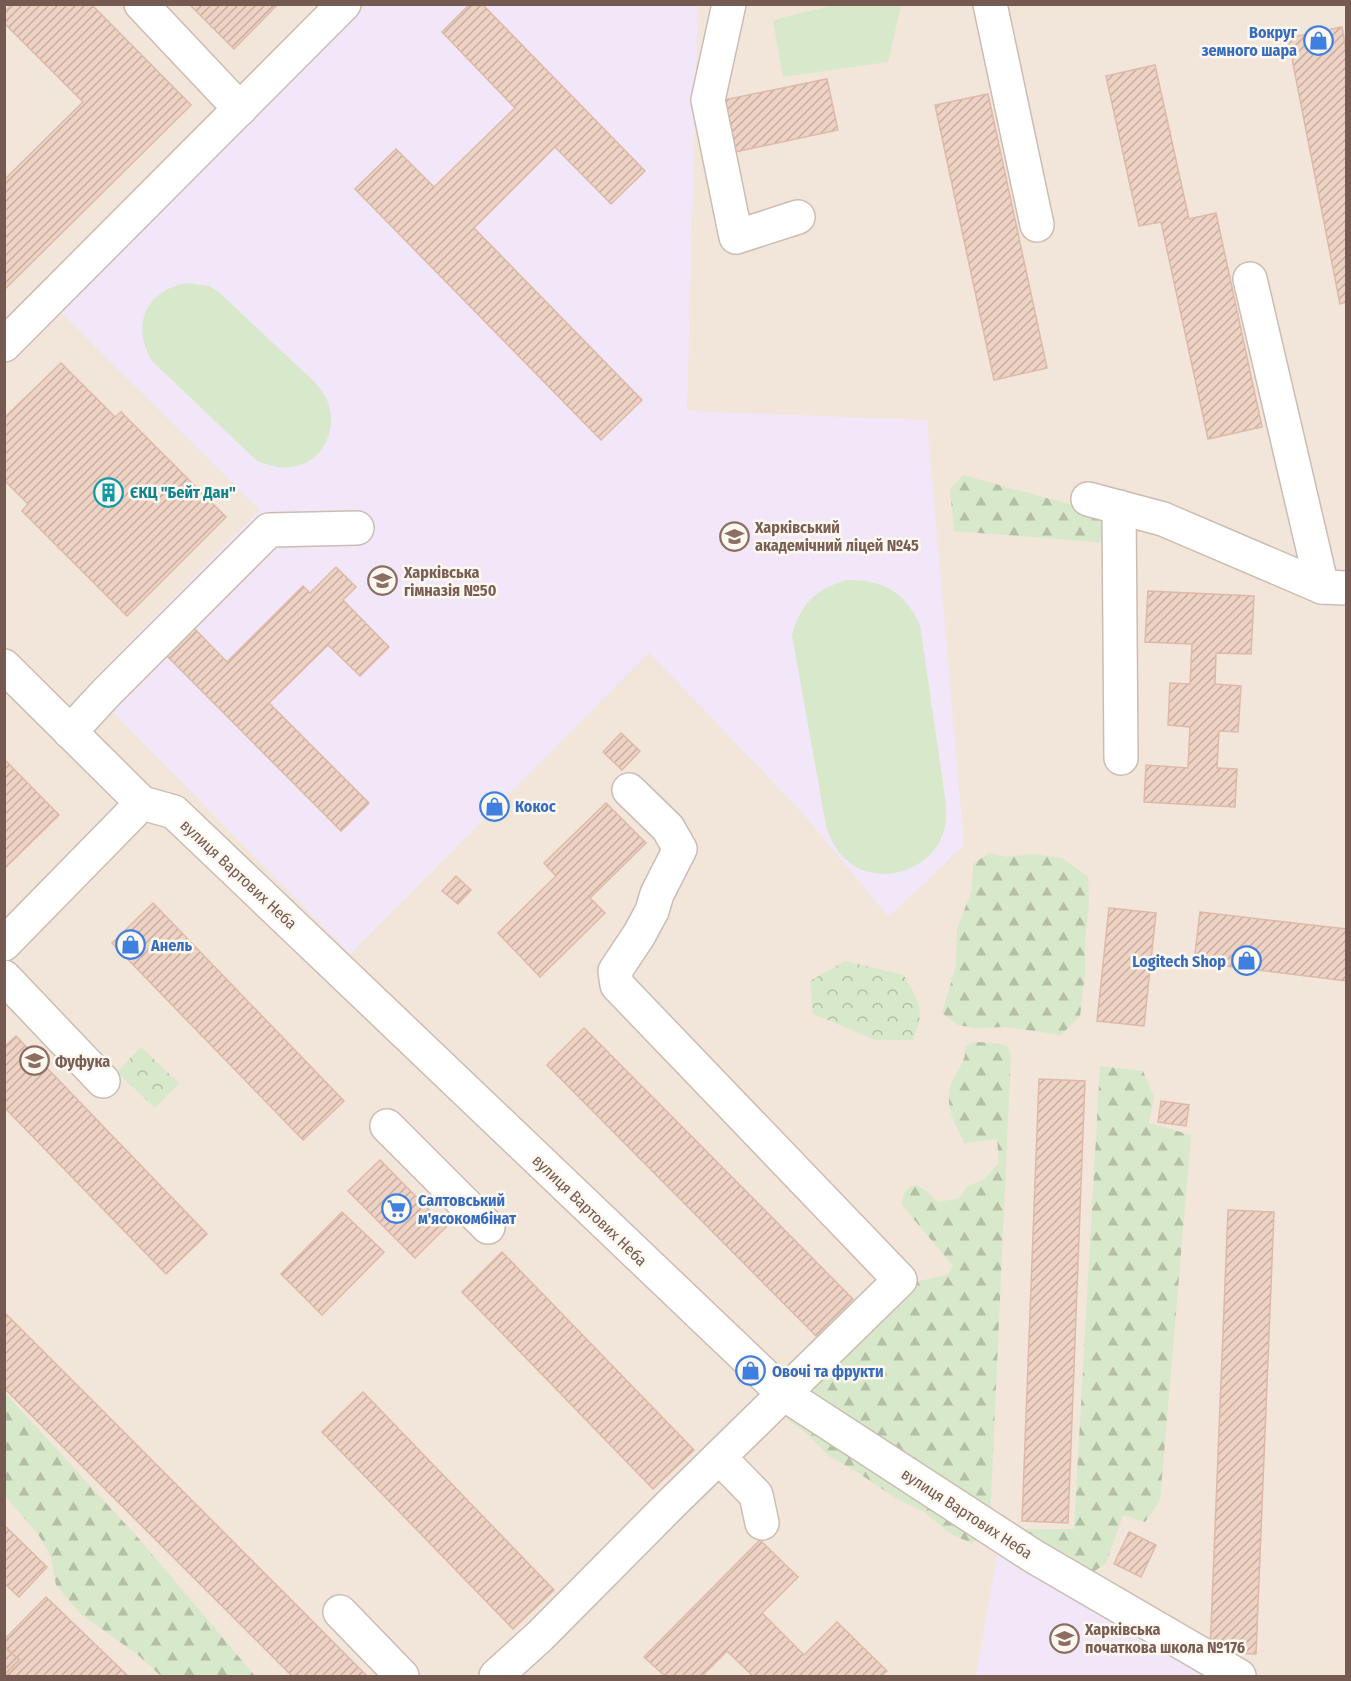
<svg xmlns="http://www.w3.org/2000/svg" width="1351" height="1681" font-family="'Fira Sans Condensed',sans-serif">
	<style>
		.residential { fill: #f2e5da }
		.education { fill: #f1e7f8 }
		.grass { fill: #d8e8ca }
		.forest { fill: url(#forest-firs) }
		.park { fill: url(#park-crowns) }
		.building { fill: url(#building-hatch); stroke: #dfb9a7; stroke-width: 1.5 }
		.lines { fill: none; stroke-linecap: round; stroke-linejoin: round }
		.minor-casing { stroke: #cdbcb1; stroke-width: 36 }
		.minor { stroke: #fff; stroke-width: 33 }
		.labels { text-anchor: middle; stroke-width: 5; stroke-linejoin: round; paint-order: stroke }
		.shop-label { font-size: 16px; font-weight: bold; fill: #366cbe; stroke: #fef8f1; text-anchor: start }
		.culture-label { font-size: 16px; font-weight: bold; fill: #0d838f; stroke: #fef8f1; text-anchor: start }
		.education-label { font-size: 16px; font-weight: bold; fill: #785e54; stroke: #fef8f1; text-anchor: start }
		.street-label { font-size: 16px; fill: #745a50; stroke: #fef8f1 }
	</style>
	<defs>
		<pattern id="forest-firs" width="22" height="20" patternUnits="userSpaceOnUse" patternTransform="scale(1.5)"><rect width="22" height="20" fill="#d8e8ca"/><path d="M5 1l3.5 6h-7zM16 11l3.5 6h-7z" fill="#b4bfa6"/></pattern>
		<pattern id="park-crowns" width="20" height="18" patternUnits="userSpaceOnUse" patternTransform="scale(1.5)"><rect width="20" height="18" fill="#d8e8ca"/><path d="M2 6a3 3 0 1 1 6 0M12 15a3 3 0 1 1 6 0" fill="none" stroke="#b4bfa6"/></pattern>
		<pattern id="building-hatch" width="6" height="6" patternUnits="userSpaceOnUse" patternTransform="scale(1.5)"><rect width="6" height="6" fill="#eed3c5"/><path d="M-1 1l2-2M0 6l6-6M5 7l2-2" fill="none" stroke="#c5aea2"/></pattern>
	</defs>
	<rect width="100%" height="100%" fill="#fbf4eb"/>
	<rect class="residential" x="5" y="5" width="1341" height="1671"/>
	<g class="education">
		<polygon points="366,5 698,5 687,411 927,420 964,845 889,917 799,809 649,653 350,954 110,709 83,690 260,510 60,312"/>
		<polygon points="997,1555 1215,1676 976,1676"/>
	</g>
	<g class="grass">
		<polygon points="834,5 901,5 888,62 783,77 773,20"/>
		<path d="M186 283 209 286 219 292C242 314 265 336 289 358 301 370 318 382 326 398 336 418 331 445 312 459 294 471 274 469 256 460L152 361C131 326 145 291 186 283Z"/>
		<path d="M847 580C884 580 905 592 920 625L946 804C946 815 947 825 942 836 927 874 874 887 844 858 835 849 830 838 826 826L792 635C801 604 815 589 847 580Z"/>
	</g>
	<g class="forest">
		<polygon points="963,475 1108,515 1108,543 954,531 950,490"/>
		<polygon points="989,853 1007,857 1033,854 1062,858 1088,877 1089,905 1085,939 1085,973 1080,1016 1061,1035 1005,1027 976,1028 958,1025 942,1013 956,966 957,929 972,890 973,864"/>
		<path d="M975 1042 996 1043 1007 1046 1011 1053 990 1521 987 1536 971 1543 951 1534 923 1511 897 1499 857 1472 829 1456 806 1433 788 1420 783 1405 910 1283 947 1275 953 1266 902 1205C903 1194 904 1189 915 1185L922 1188 938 1202 960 1198 967 1186 982 1181 999 1163 997 1139 965 1143C953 1122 942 1100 954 1077 960 1066 966 1061 965 1047Z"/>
		<polygon points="1100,1066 1143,1071 1154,1097 1149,1123 1191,1135 1160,1501 1145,1522 1123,1515 1106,1563 1092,1573 1014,1529 1074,1529"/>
		<polygon points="5,1393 140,1540 255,1676 161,1676 138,1655 81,1614 56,1585 51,1556 38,1534 5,1496"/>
	</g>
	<g class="park">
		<path d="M845 961 904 975C919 1003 926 1008 913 1040H875L813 1014 810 981Z"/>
		<polygon points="141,1047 179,1083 155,1108 117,1072"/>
	</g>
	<g class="building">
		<polygon points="12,4 91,4 191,105 4,290 4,180 83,102 4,23 4,12"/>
		<polygon points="189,4 278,4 234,49"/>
		<polygon points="470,4 482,4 645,171 611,204 555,147 474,228 642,400 601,440 355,189 396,149 434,187 515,108 442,32"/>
		<polygon points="1342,27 1346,50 1346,302 1340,304 1288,38"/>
		<polygon points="1155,65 1189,219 1216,213 1262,427 1208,439 1161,222 1139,226 1106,76"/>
		<polygon points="827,79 838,130 730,153 719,101"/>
		<polygon points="988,94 1047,368 994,380 935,105"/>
		<polygon points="61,363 115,417 121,412 226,517 127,616 22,511 28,504 4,480 4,418"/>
		<polygon points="336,567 356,587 343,600 389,647 360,676 328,645 269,703 369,803 341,831 166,655 193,627 227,662 303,586 310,593"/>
		<polygon points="1148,591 1254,596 1251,654 1216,653 1215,684 1241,686 1238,732 1219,731 1217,768 1237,769 1235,807 1144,802 1146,765 1188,768 1190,727 1168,725 1170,683 1190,684 1192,644 1145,642"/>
		<polygon points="621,733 640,751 622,770 603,752"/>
		<polygon points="4,759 59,815 4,869"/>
		<polygon points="606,803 646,843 590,898 605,913 540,977 498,933 556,876 544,863"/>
		<polygon points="456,876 471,890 458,904 442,891"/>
		<polygon points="153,903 344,1101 303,1140 112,943"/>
		<polygon points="1109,908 1156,913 1144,1026 1097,1021"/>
		<polygon points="1200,912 1346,929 1346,981 1194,962"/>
		<polygon points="584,1028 853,1299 816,1336 547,1065"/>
		<polygon points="16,1036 207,1234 166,1274 4,1107 4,1047"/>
		<polygon points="1039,1079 1085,1081 1068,1523 1022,1521"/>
		<polygon points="1161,1101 1189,1105 1186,1126 1158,1122"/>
		<polygon points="380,1160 446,1227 415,1258 348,1191"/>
		<polygon points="1228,1210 1274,1212 1256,1654 1210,1652"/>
		<polygon points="342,1212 384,1252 322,1315 281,1274"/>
		<polygon points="502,1252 694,1450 653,1489 462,1292"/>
		<polygon points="4,1312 91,1399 367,1676 292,1676 4,1388"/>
		<polygon points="363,1392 554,1590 513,1629 322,1432"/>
		<polygon points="4,1525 47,1567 19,1597 4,1583"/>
		<polygon points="1129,1532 1156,1545 1141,1577 1114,1564"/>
		<polygon points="760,1540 798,1577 762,1613 804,1655 837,1622 887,1671 881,1676 753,1676 727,1651 702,1676 665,1676 644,1657"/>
		<polygon points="46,1597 128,1676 4,1676 19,1660 4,1646 4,1640"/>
		<polygon points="4,1646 19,1660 4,1674"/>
	</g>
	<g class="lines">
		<defs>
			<g id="minor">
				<polyline points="141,4 240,109"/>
				<polyline points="729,4 708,100 736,237 798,217"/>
				<polyline points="990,4 1037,225"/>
				<polyline points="1250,279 1322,587"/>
				<polyline points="4,345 344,4"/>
				<polyline points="1088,499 1163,519 1322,587 1346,588"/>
				<polyline points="1119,507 1121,758"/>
				<polyline points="4,666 142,803 174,812 784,1394 1033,1556 1239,1676"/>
				<polyline points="70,732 105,694 269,530 357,528"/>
				<polyline points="4,944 142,803"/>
				<polyline points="4,977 103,1081"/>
				<polyline points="387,1126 488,1227"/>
				<polyline points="719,1457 756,1495 762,1523"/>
				<polyline points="340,1612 402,1676"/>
				<polyline points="496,1676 540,1636 671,1504 900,1280 617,985 615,971 639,935 652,911 657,894 680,849 668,828 629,790"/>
			</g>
		</defs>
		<use href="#minor" class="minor-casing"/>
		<use href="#minor" class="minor"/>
	</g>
	<defs>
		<symbol id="shop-ring" viewBox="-11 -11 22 22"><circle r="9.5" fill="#fef8f1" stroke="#3f7fe0" stroke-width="1.5"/><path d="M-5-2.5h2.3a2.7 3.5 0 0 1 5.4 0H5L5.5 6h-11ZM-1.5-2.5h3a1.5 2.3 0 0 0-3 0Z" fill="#3f7fe0"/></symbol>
		<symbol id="building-ring" viewBox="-11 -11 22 22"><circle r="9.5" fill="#fef8f1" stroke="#0f9aa8" stroke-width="1.5"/><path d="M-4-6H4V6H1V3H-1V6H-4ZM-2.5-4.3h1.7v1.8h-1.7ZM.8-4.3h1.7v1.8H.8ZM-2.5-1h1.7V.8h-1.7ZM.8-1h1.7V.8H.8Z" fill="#0f9aa8"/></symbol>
		<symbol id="school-ring" viewBox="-11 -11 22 22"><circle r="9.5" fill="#fef8f1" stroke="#8d6e63" stroke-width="1.5"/><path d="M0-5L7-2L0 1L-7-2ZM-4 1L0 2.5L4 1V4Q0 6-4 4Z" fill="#8d6e63"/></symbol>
		<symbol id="supermarket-ring" viewBox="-11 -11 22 22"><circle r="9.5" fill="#fef8f1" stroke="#3f7fe0" stroke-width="1.5"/><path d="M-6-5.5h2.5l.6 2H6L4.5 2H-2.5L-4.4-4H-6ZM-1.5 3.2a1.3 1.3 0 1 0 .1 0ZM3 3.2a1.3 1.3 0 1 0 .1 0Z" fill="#3f7fe0"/></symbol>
	</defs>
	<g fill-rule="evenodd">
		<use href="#shop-ring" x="1302" y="24" width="33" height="33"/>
		<use href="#building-ring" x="92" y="476" width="33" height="33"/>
		<use href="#school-ring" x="718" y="520" width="33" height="33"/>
		<use href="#school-ring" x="366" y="564" width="33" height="33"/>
		<use href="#shop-ring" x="478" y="790" width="33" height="33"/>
		<use href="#shop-ring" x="114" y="928" width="33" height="33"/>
		<use href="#shop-ring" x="1230" y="944" width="33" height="33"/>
		<use href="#school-ring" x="18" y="1044" width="33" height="33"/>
		<use href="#supermarket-ring" x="380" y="1192" width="33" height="33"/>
		<use href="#shop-ring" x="734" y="1354" width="33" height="33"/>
		<use href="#school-ring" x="1048" y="1622" width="33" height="33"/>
	</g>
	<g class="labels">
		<g class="shop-label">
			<text x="1297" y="38" text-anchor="end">Вокруг<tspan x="1297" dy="18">земного шара</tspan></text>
			<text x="515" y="812">Кокос</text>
			<text x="151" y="951">Анель</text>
			<text x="1226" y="967" text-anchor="end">Logitech Shop</text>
			<text x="418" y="1206">Салтовський<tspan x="418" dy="18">м'ясокомбінат</tspan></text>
			<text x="772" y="1377">Овочі та фрукти</text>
		</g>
		<g class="culture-label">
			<text x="130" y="498">ЄКЦ "Бейт Дан"</text>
		</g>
		<g class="education-label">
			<text x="755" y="533">Харківський<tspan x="755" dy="18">академічний ліцей №45</tspan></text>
			<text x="404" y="578">Харківська<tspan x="404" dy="18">гімназія №50</tspan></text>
			<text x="55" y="1067">Фуфука</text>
			<text x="1085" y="1635">Харківська<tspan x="1085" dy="18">початкова школа №176</tspan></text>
		</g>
		<g class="street-label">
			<text transform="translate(239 874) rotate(43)" y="6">вулиця Вартових Неба</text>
			<text transform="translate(590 1210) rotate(44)" y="6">вулиця Вартових Неба</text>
			<text transform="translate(967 1513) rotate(33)" y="6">вулиця Вартових Неба</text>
		</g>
	</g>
	<rect width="1351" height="1681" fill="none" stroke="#745a50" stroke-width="12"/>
</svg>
